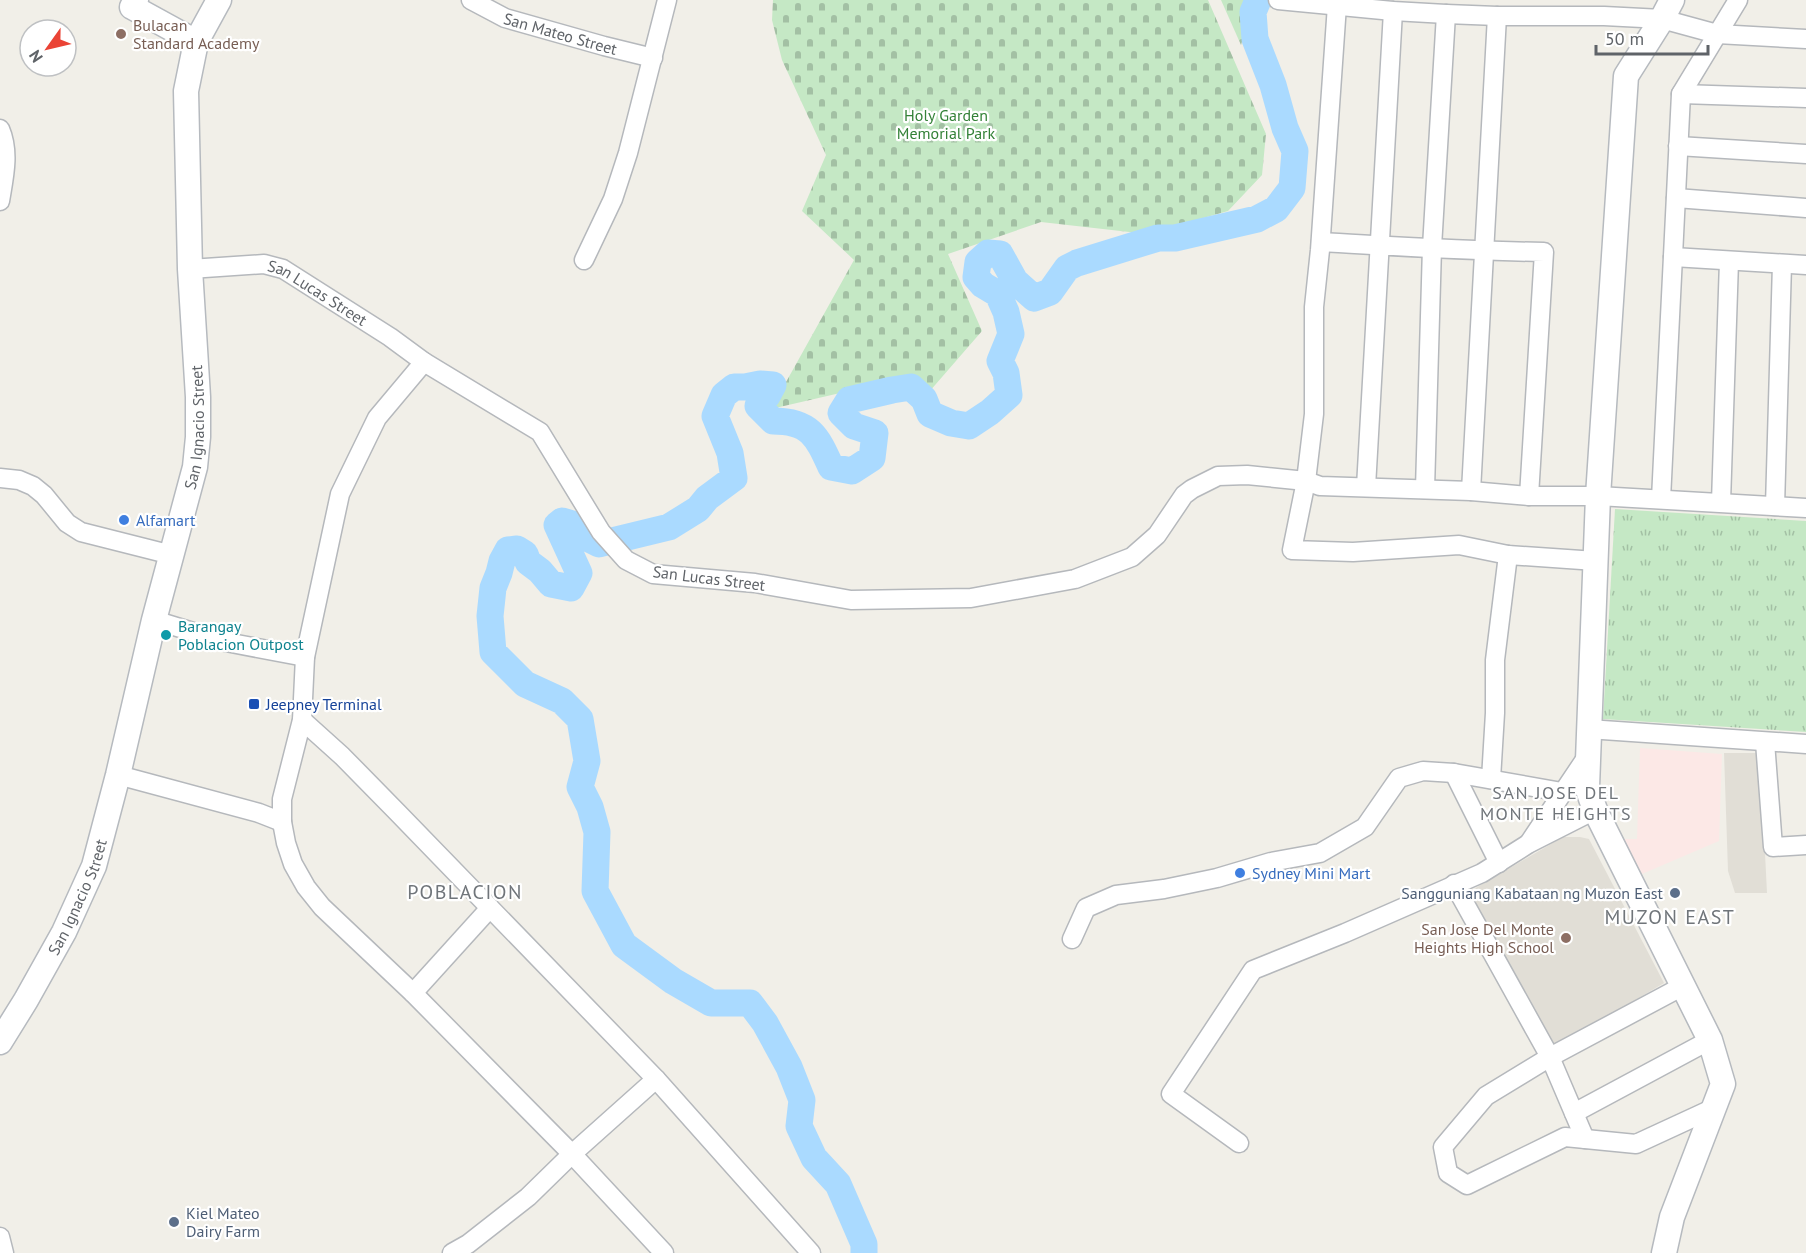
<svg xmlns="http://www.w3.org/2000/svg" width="1806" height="1253" font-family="'PT Sans',sans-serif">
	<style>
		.education { fill: #e1ded6 }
		.medical { fill: #fce8e6 }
		.grass { fill: url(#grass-tufts) }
		.cemetery { fill: url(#cemetery-stones) }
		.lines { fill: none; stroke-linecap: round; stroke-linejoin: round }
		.river { stroke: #aadaff; stroke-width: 27 }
		.street-casing { stroke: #b5b8bc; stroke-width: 21 }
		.secondary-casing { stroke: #b6babf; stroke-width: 27 }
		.street { stroke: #fff; stroke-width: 18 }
		.secondary { stroke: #fff; stroke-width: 24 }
		.education-dot { fill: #8d6e63; stroke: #fff; stroke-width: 2 }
		.shop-dot { fill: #3f7fe0; stroke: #fff; stroke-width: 2 }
		.culture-dot { fill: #0f9aa8; stroke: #fff; stroke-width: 2 }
		.transit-dot { fill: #1a4fb4; stroke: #fff; stroke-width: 2 }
		.service-dot { fill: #5c6f8a; stroke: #fff; stroke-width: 2 }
		.labels { text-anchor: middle; stroke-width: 4.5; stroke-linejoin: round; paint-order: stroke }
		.education-label { font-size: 16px; fill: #785e54; stroke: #fff; text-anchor: start }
		.street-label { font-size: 16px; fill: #5f6368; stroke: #fff }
		.park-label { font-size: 16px; fill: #348238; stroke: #fff }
		.shop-label { font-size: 16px; fill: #366cbe; stroke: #fff; text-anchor: start }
		.culture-label { font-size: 16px; fill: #0d838f; stroke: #fff; text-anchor: start }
		.transit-label { font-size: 16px; fill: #164399; stroke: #fff; text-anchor: start }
		.service-label { font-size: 16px; fill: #4e5e75; stroke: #fff; text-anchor: end }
		.neighbourhood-label { font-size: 18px; letter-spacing: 1.5px; fill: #70757a; stroke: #fff }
		.quarter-label { font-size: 20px; letter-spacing: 1.5px; fill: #70757a; stroke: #fff }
	</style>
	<defs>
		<pattern id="grass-tufts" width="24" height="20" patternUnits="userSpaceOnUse" patternTransform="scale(1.5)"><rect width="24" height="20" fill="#c5e8c5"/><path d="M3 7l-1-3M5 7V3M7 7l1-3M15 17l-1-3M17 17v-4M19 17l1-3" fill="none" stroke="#a3c0a4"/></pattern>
		<pattern id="cemetery-stones" width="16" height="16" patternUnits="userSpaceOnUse" patternTransform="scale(1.5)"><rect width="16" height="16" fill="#c5e8c5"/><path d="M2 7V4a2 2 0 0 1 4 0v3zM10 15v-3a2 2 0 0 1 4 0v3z" fill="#a3c0a4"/></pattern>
	</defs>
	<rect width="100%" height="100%" fill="#f1efe8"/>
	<g class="education">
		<polygon points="1724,753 1760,753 1767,893 1735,893 1728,871"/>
		<polygon points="1563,837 1580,837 1589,839 1664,983 1553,1049 1467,893"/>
	</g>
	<polygon class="medical" points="1640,748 1722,754 1719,841 1642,874 1623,839 1637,839"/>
	<polygon class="grass" points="1615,509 1806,521 1806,732 1603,719"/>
	<g class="cemetery">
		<polygon points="773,0 1208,0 1266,134 1262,175 1228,211 1147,234 1041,222 948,254 982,331 929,392 905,378 771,409 854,260 802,211 826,155 782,60 772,20"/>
		<polygon points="1221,0 1254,0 1241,45"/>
	</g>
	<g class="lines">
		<path class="river" d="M864 1253V1244L838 1184 814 1158 799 1126 802 1100 789 1067 765 1023 750 1003H711L673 981 624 945 595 891 597 832 590 807 580 787 587 761 580 719 562 701 525 684 493 652 490 616 493 588 499 573 502 561 508 550 517 549 525 554 528 562 540 571 551 584 571 588 579 573 557 525 562 521 572 524 585 537 599 544 669 527 698 509 707 498 734 478 730 453 715 416 724 395 734 387H745L760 384 773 385 767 396 758 406 773 421C810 421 817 436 831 467L852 471 872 458 875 433 854 426 841 413 849 400 892 390 911 387 924 399 930 414 951 423 969 426 990 412 1009 395 1006 373 1000 361 1011 334 1006 312 998 294 983 285 976 277 978 262 988 253 1000 254 1015 281 1034 298 1050 292 1067 268 1077 263 1158 238H1175L1257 219 1276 209 1292 188 1295 151 1285 128 1273 85 1255 39 1253 12 1258 0"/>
		<defs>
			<g id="street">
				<path id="s1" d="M471 0 505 18 604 46 653 58"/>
				<polyline points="1278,0 1393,11 1446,14 1497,16 1604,16 1662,19 1717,34 1806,39"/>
				<polyline points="1337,5 1320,250 1314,307 1314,414 1306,481 1292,550 1353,552 1459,545 1508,555 1596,561"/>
				<polyline points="1681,94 1806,98"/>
				<path d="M0 129C10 152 4 177 0 201"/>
				<polyline points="1678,146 1806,154"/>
				<polyline points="1676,198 1806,208"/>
				<path d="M1321 242C1395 246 1470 251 1544 252L1529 496"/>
				<polyline points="1673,257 1806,265"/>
				<polyline points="584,260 613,199 628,153 667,0"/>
				<path id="s2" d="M190 269 264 264 283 269 390 337 424 362 540 432 601 532 626 560 653 574 755 583 851 600 971 598 1075 579 1132 557 1157 535 1184 495 1192 489 1218 476 1247 475 1306 481 1320 486 1471 491 1529 496H1598L1806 508"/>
				<polyline points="424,362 377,418 340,494 305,657 302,720 282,799 282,822 286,843 293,864 306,887 322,907 413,993 572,1154 664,1253"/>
				<polyline points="0,478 19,480 33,486 44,495 67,523 81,532 172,555"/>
				<polyline points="1366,487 1393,11"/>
				<polyline points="1425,489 1432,247 1446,14"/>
				<polyline points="1471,491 1497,16"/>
				<polyline points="1661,499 1681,94 1738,0"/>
				<polyline points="1721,502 1729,261"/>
				<polyline points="1775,506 1782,264"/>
				<polyline points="154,620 226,642 305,657"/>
				<polyline points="302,720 342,756 398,813 656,1079 811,1253"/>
				<polyline points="1588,729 1806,744"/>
				<polyline points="1765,742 1773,847 1806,845"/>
				<polyline points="1454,773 1499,863"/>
				<polyline points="118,775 259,813 282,822"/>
				<polyline points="1491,779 1495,713 1495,660 1508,555"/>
				<polyline points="1529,843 1588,755"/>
				<polyline points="1454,884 1550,1057 1585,1139"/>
				<polyline points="1072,939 1086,908 1116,895 1164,889 1217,878 1271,862 1320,853 1365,827 1399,778 1423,771 1454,773 1562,792"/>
				<polyline points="1683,986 1550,1057 1486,1096 1443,1147 1448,1173 1467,1185 1565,1137 1636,1144 1714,1108"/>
				<polyline points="413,993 490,908"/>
				<polyline points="1574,1113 1710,1040"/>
				<polyline points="1239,1143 1171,1094 1253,970 1345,933 1482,873 1528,844 1595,810"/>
				<polyline points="0,1237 4,1253"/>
				<polyline points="452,1253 468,1244 528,1197 572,1154 656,1079"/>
			</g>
			<g id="secondary">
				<polyline points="136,0 132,7 196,42"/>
				<path id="s3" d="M0 1042 26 1000 64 932 94 866 118 775 154 620 195 467 198 437V397L190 269 186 91 196 42 219 0"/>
				<polyline points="1664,1253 1672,1217 1723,1084 1710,1040 1595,810 1587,787 1598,496 1626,76 1662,19 1672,0"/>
			</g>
		</defs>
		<use href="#street" class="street-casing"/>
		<use href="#secondary" class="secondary-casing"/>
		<use href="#street" class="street"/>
		<use href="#secondary" class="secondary"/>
	</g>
	<g class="education-dot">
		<circle cx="121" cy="34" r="6"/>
		<circle cx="1566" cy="938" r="6"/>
	</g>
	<g class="shop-dot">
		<circle cx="124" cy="520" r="6"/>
		<circle cx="1240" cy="873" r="6"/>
	</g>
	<circle class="culture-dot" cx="166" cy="635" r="6"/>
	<rect class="transit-dot" x="248" y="698" width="12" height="12" rx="3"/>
	<g class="service-dot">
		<circle cx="1675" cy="893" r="6"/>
		<circle cx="174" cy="1222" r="6"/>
	</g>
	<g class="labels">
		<g class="education-label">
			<text x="133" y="31">Bulacan<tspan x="133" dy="18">Standard Academy</tspan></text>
			<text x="1554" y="935" text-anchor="end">San Jose Del Monte<tspan x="1554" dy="18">Heights High School</tspan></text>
		</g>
		<g class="street-label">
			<text dy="6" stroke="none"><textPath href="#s1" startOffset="96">San Mateo Street</textPath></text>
			<text dy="6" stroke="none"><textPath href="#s2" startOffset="135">San Lucas Street</textPath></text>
			<text dy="6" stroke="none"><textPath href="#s3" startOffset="651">San Ignacio Street</textPath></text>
			<text transform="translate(709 578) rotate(7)" y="6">San Lucas Street</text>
			<text dy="6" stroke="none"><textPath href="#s3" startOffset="165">San Ignacio Street</textPath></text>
		</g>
		<g class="park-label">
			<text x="946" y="121">Holy Garden<tspan x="946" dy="18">Memorial Park</tspan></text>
		</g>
		<g class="shop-label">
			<text x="136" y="526">Alfamart</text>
			<text x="1252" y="879">Sydney Mini Mart</text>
		</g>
		<g class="culture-label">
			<text x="178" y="632">Barangay<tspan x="178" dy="18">Poblacion Outpost</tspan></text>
		</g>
		<g class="transit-label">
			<text x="266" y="710">Jeepney Terminal</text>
		</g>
		<g class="service-label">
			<text x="1663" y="899">Sangguniang Kabataan ng Muzon East</text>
			<text x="186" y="1219" text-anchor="start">Kiel Mateo<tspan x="186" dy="18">Dairy Farm</tspan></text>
		</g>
		<g class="neighbourhood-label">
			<text x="1556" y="799">SAN JOSE DEL<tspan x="1556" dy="21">MONTE HEIGHTS</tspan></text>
		</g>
		<g class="quarter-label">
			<text x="465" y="899">POBLACION</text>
			<text x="1670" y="924">MUZON EAST</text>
		</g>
	</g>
	<g transform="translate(48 48) rotate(236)"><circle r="28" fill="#ffffff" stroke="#bfc1c3" stroke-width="1.5"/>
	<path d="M0-4.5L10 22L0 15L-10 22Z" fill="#ea4335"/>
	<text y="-9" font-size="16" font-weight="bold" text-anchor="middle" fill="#5f6368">N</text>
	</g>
	<path d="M1596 45v9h112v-9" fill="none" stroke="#5f6368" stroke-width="3"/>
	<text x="1605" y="45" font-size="18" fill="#5f6368" stroke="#ffffff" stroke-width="4.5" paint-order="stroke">50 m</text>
</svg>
